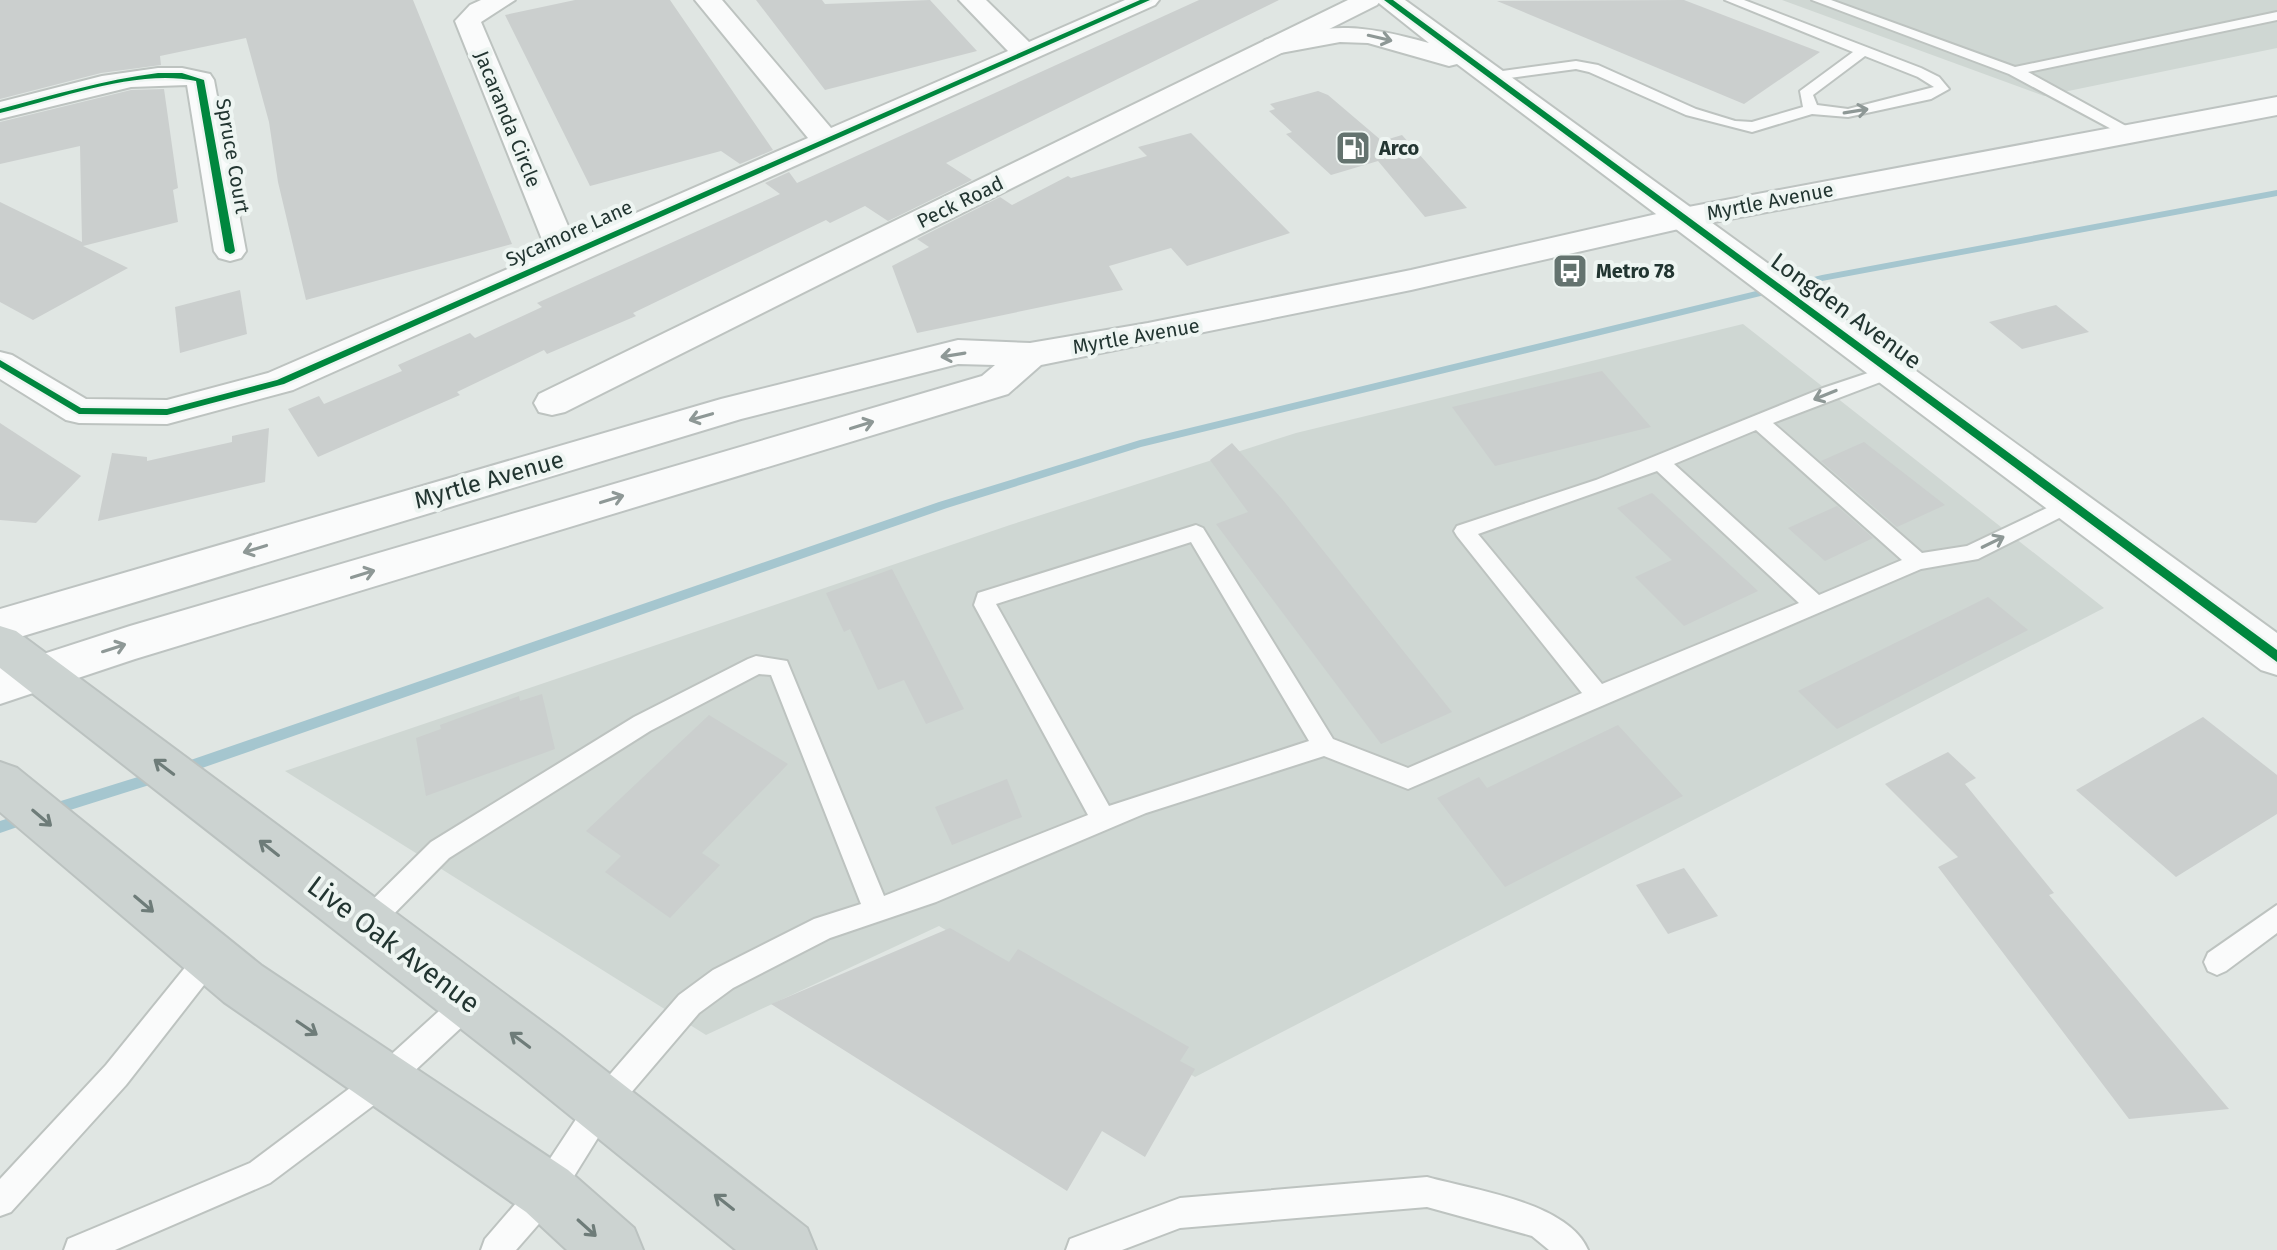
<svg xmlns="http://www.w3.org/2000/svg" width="2277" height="1250" font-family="'Fira Sans',sans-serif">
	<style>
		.built { fill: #cfd7d3 }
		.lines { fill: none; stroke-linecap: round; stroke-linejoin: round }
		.stream { fill: #a5c6cf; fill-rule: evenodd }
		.building { fill: #cbcfce }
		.service-casing { stroke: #bdc3c0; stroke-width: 4 }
		.minor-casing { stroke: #bdc3c0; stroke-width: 4 }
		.tertiary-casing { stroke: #bdc3c0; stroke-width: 4 }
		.secondary-casing { stroke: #bdc3c1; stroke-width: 4 }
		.primary-casing { stroke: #bbc2c0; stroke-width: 4 }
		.service { fill: #fafbfb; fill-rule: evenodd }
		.minor { fill: #fafbfb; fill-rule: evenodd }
		.tertiary { fill: #fafbfb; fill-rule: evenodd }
		.secondary { fill: #fafbfb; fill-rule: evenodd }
		.primary { fill: #ccd3d1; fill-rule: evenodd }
		.cycleway-casing { stroke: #eef5f2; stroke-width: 5 }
		.cycleway { fill: #00873e; fill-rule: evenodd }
		.oneway { stroke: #8e9896 }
		.oneway2 { stroke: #6e7c79 }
		.labels { text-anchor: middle; stroke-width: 8; stroke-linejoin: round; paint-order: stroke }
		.far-street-label { font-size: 20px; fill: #223531; stroke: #eef5f2 }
		.far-poi-label { font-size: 20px; font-weight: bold; fill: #223531; stroke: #eef5f2; text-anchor: start }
		.street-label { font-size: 24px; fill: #223531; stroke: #eef5f2 }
		.near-street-label { font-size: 28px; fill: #223531; stroke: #eef5f2 }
	</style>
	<rect width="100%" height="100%" fill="#e0e6e3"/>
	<g class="built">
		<polygon points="1782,0 2277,0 2277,48 2044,96"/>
		<polygon points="1743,324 2104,608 1195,1077 939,926 706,1035 285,771 1010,525 1296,433"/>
	</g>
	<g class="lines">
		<g class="stream">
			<polygon points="2277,190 2277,196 1822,281 1141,447 947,508 182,775 177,773 175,769 177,765 182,763 939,502 1140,440 1822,275"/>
			<polygon points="157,771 162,773 164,777 162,781 48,817 43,815 41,811 43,807 48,805"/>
			<polygon points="27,812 32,814 34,818 32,822 0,833 0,821"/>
		</g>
	</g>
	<g class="building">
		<polygon points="0,0 413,0 512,244 306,300 278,182 269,122 246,38 160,56 161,65 101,73 0,99"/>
		<polygon points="575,0 670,0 773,150 740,164 721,151 590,186 505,15"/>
		<polygon points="756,0 822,0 825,4 930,0 977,51 825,90"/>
		<polygon points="1199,0 1279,0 946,163 972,180 888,221 865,206 830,223 826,220 633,313 636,316 547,354 544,350 457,392 460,395 318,457 288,409 319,396 324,404 402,371 398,365 470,333 475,338 542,307 537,303 780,194 765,183 789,172 797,183"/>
		<polygon points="1684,0 1820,52 1744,104 1497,1"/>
		<polygon points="164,89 178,188 173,190 178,222 83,246 128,268 33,320 0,302 0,202 82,242 80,146 0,164 0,122 131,90"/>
		<polygon points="1318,91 1328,95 1382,141 1402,135 1467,208 1425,217 1378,161 1331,175 1286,134 1292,132 1269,111 1275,109 1270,104"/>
		<polygon points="1191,133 1290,233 1187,266 1171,248 1109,266 1123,290 917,333 892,266 929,247 917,239 1000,197 1012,205 1068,176 1071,178 1147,156 1138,147"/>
		<polygon points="240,290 247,334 180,353 175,307"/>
		<polygon points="2056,305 2089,332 2022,349 1989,322"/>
		<polygon points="1602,371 1651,427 1495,466 1452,407"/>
		<polygon points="0,423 81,476 36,523 0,520"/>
		<polygon points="269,428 265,482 98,521 112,453 147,457 147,461 232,442 232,436"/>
		<polygon points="1864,442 1945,505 1897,527 1821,461"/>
		<polygon points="1232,443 1282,499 1452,712 1381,744 1216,524 1248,512 1210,460"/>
		<polygon points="1652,493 1758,591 1684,626 1635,577 1672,560 1617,508"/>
		<polygon points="1837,506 1873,538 1825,561 1788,528"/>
		<polygon points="892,569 964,709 926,724 904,680 878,690 850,629 844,632 826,593"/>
		<polygon points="1988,597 2028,630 1837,729 1798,691"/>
		<polygon points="542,694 555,749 426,796 416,738 441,729 440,725 519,696 520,701"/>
		<polygon points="709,715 788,764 702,853 720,865 670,918 605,872 621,856 586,831"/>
		<polygon points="2203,717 2277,775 2277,814 2176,877 2076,790"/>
		<polygon points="1618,725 1683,796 1505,887 1437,798 1479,777 1487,788"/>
		<polygon points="1948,752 1976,778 1965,784 2054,893 2049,895 2229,1109 2129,1119 1938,867 1958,857 1885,784"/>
		<polygon points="1007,779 1022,817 952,845 935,807"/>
		<polygon points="1684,868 1718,916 1668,934 1636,885"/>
		<polygon points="950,928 1009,962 1018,949 1189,1047 1180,1061 1195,1069 1145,1157 1102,1131 1067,1191 771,1004"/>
	</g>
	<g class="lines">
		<defs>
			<g id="service">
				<path d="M1725 0H1744L1921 68 1939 77 1949 89 1931 99 1848 117 1812 114 1752 132 1686 115 1589 72 1576 69 1488 81 1481 77 1488 73 1576 61 1598 65 1696 109 1735 121 1752 122 1803 107 1800 91 1853 52ZM1865 56 1918 77 1934 87 1848 109 1817 105 1813 95Z"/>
				<polygon points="1812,0 1831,0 2015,67 2277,12 2277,20 2028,72 2135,131 2138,134 2130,139 2009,74"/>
				<path d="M1892 365 1901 371 1899 375 1773 423 1922 553 1967 546 2070 497 2080 504 2077 509 1978 559 1921 569 1408 789 1324 756 1146 813 936 902 830 938 733 988 699 1013 612 1115 558 1202 516 1250H481L485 1239 536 1180 592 1095 679 995 713 970 814 919 861 904 771 675 759 674 650 731 449 858 375 933 366 936 357 933 353 924 357 915 431 842 634 717 748 659 756 656 787 661 884 896 1088 815 974 605 978 593 1196 525 1203 528 1333 739 1408 768 1582 693 1457 536 1454 531 1457 526 1596 480 1823 388ZM1756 430 1902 560 1819 595 1674 464ZM1657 471 1799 603 1602 684 1478 534ZM1191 542 1309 741 1109 806 996 604Z"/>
				<polygon points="2277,905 2277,933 2226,971 2217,975 2208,971 2204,962 2208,953"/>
				<polygon points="209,945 218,949 222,958 218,967 126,1085 11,1212 0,1216 0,1179 106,1065 200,949"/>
				<polygon points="469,989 479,993 483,1002 479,1011 394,1090 270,1183 115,1250 64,1250 68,1239 250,1163 374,1070 459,993"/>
				<path d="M1427 1177C1473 1190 1568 1202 1588 1250H1549L1532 1236 1427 1207 1180 1228 1122 1250H1066L1070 1239 1180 1198Z"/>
			</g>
			<g id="minor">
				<polygon points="481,0 515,0 481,22 574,240 808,138 695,0 722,0 831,128 1008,51 959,0 986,0 1029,42 1125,0 1159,0 1155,5 293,390 167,424 79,423 66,420 0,379 0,352 12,355 86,399 167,400 268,373 547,252 455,21 470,5"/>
				<polygon points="1348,0 1381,0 1377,5 565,412 552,415 539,412 534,403 539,394"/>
				<polygon points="158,68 182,68 210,74 214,80 246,251 241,258 230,261 219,258 214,251 187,85 131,87 0,119 0,102 102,76"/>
			</g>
			<path id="tertiary" d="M1375 0H1405L2277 633V675L2261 670 1457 64 1449 66 1368 43 1340 42 1275 54 1265 52 1261 46 1265 40C1335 23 1360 24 1429 43Z"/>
			<polygon id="secondary" points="2277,97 2277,115 1683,228 1411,290 1041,365 1008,394 135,659 0,704 0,668 130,626 982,376 995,365 958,364 741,419 0,643 0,609 721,399 958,340 1030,343 1148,323 1411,270 1683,208"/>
			<g id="primary">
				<polygon points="0,626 16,631 560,1035 807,1228 816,1250 736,1250 520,1075 0,668"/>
				<polygon points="0,762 17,768 262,966 568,1170 634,1228 643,1250 567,1250 526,1212 224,1002 0,812"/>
			</g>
		</defs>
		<use href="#service" class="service-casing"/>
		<use href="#minor" class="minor-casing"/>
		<use href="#tertiary" class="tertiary-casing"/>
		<use href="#secondary" class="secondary-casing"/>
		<use href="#primary" class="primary-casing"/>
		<use href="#service" class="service"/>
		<use href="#minor" class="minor"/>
		<use href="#tertiary" class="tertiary"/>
		<use href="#secondary" class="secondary"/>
		<use href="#primary" class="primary"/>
		<defs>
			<g id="cycleway">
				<polygon points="1140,0 1150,0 284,384 167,415 79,414 0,367 0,360 81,408 167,409 277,380"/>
				<polygon points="1384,0 1393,0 2277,650 2277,662"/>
				<path d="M158 73H182L204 80 235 251 233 253 230 254 225 251 196 81C139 68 57 99 0 113V109C53 95 104 80 158 73Z"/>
			</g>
		</defs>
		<use href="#cycleway" class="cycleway-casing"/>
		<use href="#cycleway" class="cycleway"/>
	</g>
	<defs><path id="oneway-shaft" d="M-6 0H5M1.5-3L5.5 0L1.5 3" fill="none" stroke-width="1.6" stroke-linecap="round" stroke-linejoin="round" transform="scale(2)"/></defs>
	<g class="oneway">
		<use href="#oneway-shaft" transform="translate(1380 38) rotate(13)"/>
		<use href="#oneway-shaft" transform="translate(1856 111) rotate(-9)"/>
		<use href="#oneway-shaft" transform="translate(953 355) rotate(171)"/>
		<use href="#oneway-shaft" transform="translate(1825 395) rotate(158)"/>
		<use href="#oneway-shaft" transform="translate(701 417) rotate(164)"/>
		<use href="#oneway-shaft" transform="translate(862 425) rotate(-17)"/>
		<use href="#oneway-shaft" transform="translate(612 499) rotate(-17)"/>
		<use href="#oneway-shaft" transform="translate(1993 542) rotate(-26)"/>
		<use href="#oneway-shaft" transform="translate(255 549) rotate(163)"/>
		<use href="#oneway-shaft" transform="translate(363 574) rotate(-17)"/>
		<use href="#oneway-shaft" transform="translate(114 648) rotate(-18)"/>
	</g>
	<g class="oneway2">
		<use href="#oneway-shaft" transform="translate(164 767) rotate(-143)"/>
		<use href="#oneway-shaft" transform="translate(42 818) rotate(40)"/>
		<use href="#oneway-shaft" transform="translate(269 848) rotate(-142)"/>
		<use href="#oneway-shaft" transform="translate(144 904) rotate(40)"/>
		<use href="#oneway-shaft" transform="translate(307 1028) rotate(34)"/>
		<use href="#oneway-shaft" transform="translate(520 1040) rotate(-143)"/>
		<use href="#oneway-shaft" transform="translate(724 1202) rotate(-142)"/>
		<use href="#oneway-shaft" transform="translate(587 1228) rotate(42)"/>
	</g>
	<defs>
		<symbol id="fuel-square" viewBox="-11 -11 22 22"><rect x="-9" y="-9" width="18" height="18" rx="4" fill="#64736f" stroke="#eef5f2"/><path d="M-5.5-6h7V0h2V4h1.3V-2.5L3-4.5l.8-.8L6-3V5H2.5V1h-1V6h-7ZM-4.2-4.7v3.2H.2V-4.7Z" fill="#fff"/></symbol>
		<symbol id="bus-square" viewBox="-11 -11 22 22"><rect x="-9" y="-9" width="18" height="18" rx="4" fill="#64736f" stroke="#eef5f2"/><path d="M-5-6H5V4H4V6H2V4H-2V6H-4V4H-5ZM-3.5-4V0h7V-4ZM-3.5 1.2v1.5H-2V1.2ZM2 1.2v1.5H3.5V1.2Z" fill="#fff"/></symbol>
	</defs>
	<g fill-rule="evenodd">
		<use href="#fuel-square" x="1333" y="128" width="40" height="40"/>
		<use href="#bus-square" x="1550" y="251" width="40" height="40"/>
	</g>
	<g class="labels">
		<g class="far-street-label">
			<text transform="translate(508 119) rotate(68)" y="7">Jacaranda Circle</text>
			<text transform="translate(233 156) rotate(80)" y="7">Spruce Court</text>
			<text transform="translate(1770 201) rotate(-11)" y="7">Myrtle Avenue</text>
			<text transform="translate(960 202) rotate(-26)" y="7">Peck Road</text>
			<text transform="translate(569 233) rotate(-24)" y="7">Sycamore Lane</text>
			<text transform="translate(1136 336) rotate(-10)" y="7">Myrtle Avenue</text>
		</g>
		<g class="far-poi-label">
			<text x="1379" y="155">Arco</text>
			<text x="1596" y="278">Metro 78</text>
		</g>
		<g class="street-label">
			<text transform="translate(1846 311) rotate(36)" y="8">Longden Avenue</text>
			<text transform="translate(489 480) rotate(-16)" y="8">Myrtle Avenue</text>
		</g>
		<g class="near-street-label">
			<text transform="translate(394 944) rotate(37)" y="10">Live Oak Avenue</text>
		</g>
	</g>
</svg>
